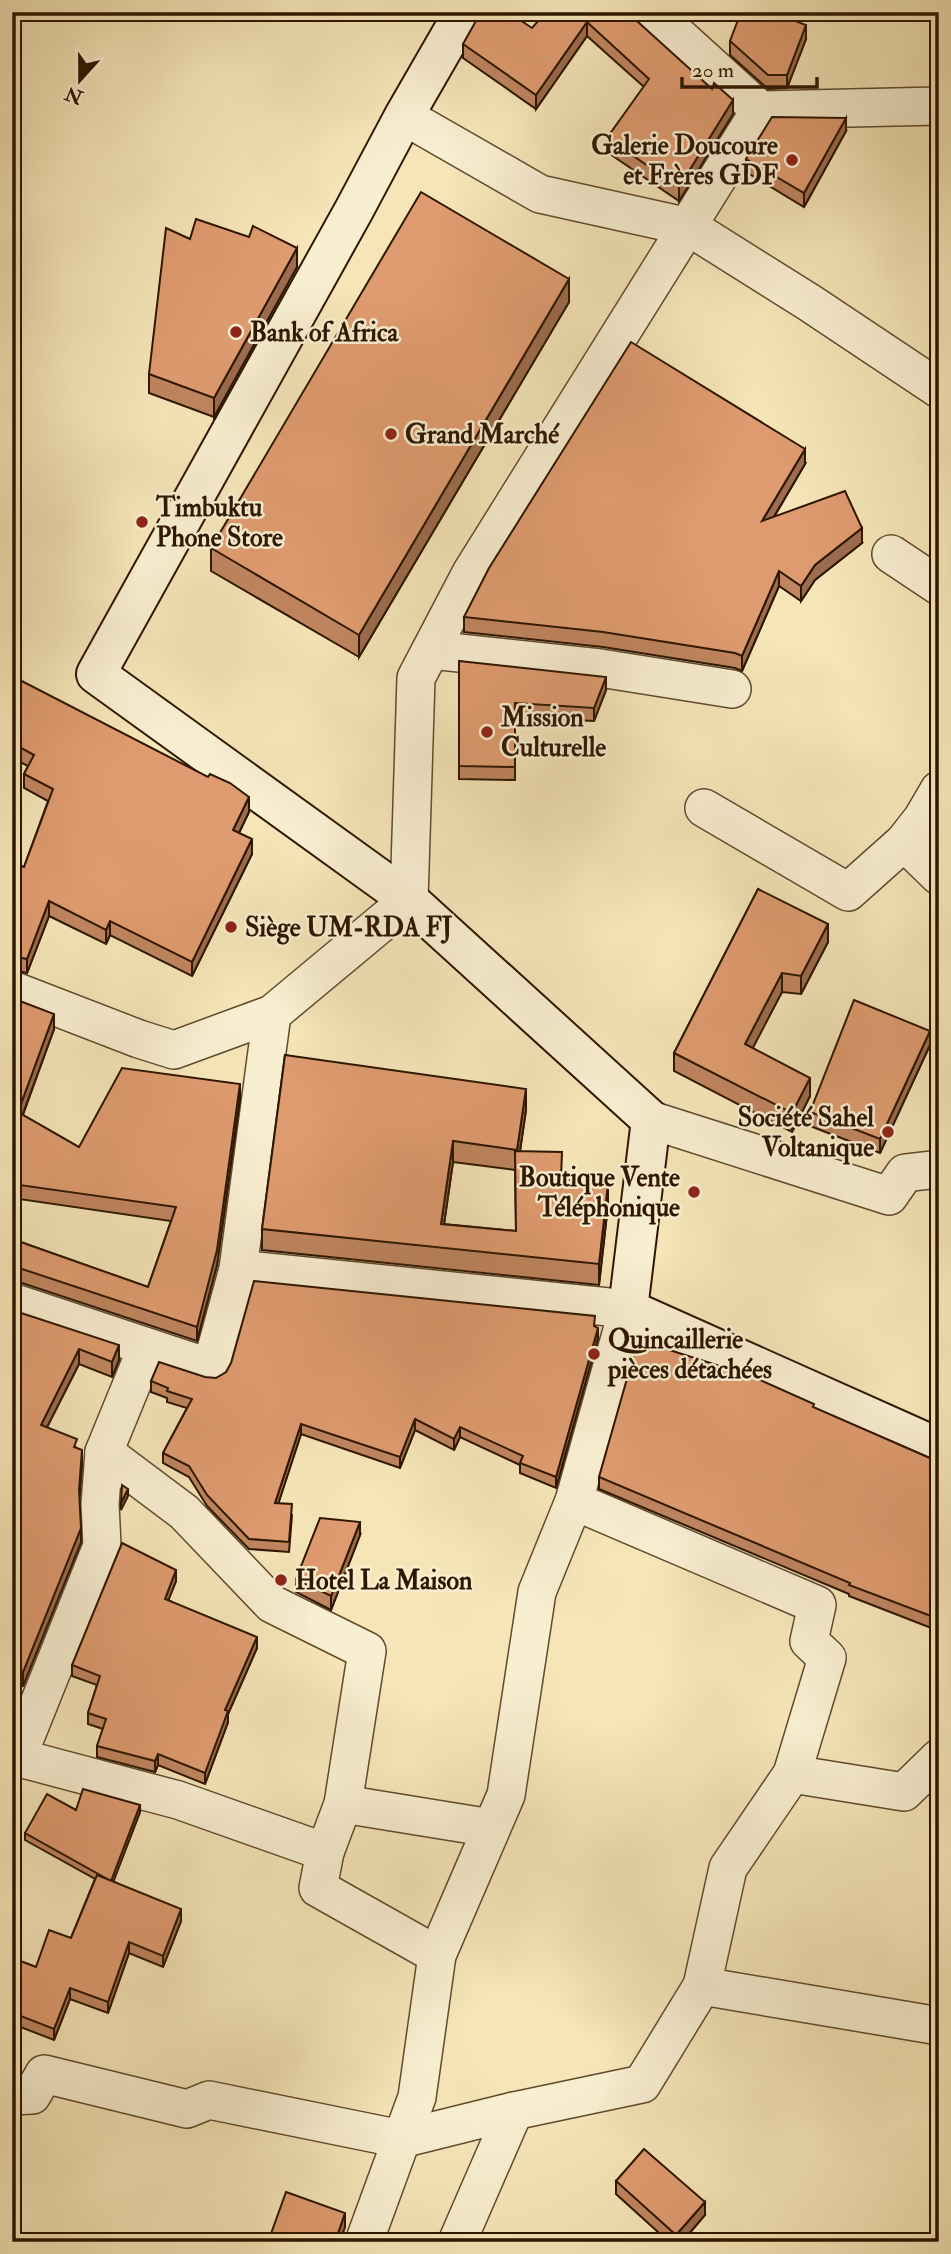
<svg xmlns="http://www.w3.org/2000/svg" width="951" height="2254" font-family="'IM FELL Double Pica',serif">
	<style>
		.lines { fill: none; stroke-linecap: round; stroke-linejoin: round }
		.street-casing { stroke: #604a2e; stroke-width: 40 }
		.secondary-casing { stroke: #2e1600; stroke-width: 42 }
		.street { stroke: #f8eed0; stroke-width: 37 }
		.secondary { stroke: #f8eed0; stroke-width: 38 }
		.wall { fill: #bf855f; stroke: #2e1600; stroke-width: 2; fill-rule: evenodd }
		.shaded-wall { fill: #9b6c4e; stroke: #2e1600; stroke-width: 2 }
		.building { fill: #de9b6f; stroke: #2e1600; stroke-width: 2 }
		.poi-dot { fill: #8f2418; stroke: #f8eed0; stroke-width: 2.5 }
		.labels { text-anchor: middle; stroke-width: 5; stroke-linejoin: round; paint-order: stroke }
		.poi-label { font-size: 26px; font-weight: bold; fill: #2e1600; stroke: #f8eed0; text-anchor: start }
	</style>
	<rect width="100%" height="100%" fill="#f5e5b7"/>
	<filter id="stains"><feTurbulence type="fractalNoise" baseFrequency=".00286" numOctaves="4"/><feColorMatrix values="0 0 0 0 .2 0 0 0 0 .09 0 0 0 0 .02 0 0 0 .5 -.17"/></filter>
	<radialGradient id="worn" r=".72"><stop offset=".6" stop-color="#630" stop-opacity="0"/><stop offset="1" stop-color="#630" stop-opacity=".3"/></radialGradient>
	<g class="lines">
		<defs>
			<g id="street">
				<polyline points="652,12 760,110 939,106"/>
				<polyline points="404,116 540,194 689,227 810,303 939,389"/>
				<polyline points="891,554 939,586"/>
				<polyline points="431,650 600,668 732,689"/>
				<polyline points="704,808 848,892 904,842 922,819 939,790"/>
				<polyline points="904,842 939,876"/>
				<polyline points="12,990 139,1039 174,1050 272,1014 409,900 416,678 471,573 760,110"/>
				<polyline points="651,1120 889,1196 905,1173 939,1169"/>
				<polyline points="238,1269 628,1309 574,1501 537,1592 506,1795 437,1955 417,2097 364,2242"/>
				<polyline points="12,1302 211,1368 238,1269 272,1014"/>
				<polyline points="12,1756 178,1800 325,1852 343,1804 367,1651 272,1604 184,1512 104,1452 147,1347"/>
				<polyline points="17,1758 102,1546 100,1504 104,1452"/>
				<polyline points="792,1774 904,1792 939,1758"/>
				<polyline points="343,1804 491,1828"/>
				<polyline points="325,1852 318,1888 437,1955"/>
				<polyline points="702,1986 939,2026"/>
				<polyline points="12,2096 32,2095 44,2074 187,2109 209,2100 401,2139 514,2111 642,2084 702,1986 728,1868 792,1774 827,1658 809,1641 817,1605 574,1501"/>
				<polyline points="457,2242 514,2111"/>
			</g>
			<polyline id="secondary" points="464,12 404,116 354,210 96,674 409,900 651,1120 628,1309 939,1448"/>
		</defs>
		<use href="#street" class="street-casing"/>
		<use href="#secondary" class="secondary-casing"/>
		<use href="#street" class="street"/>
		<use href="#secondary" class="secondary"/>
	</g>
	<g class="wall">
		<polygon points="627,12 733,114 679,201 607,152 607,138 644,87 587,36 536,109 463,58 463,44 532,28"/>
		<polygon points="806,39 787,88 768,89 730,55 730,41"/>
		<polygon points="846,131 804,207 746,172 746,159"/>
		<polygon points="190,239 297,267 214,417 149,393 149,374"/>
		<polygon points="569,302 359,657 211,571 211,548"/>
		<polygon points="805,464 774,517 862,543 815,580 801,601 779,586 742,671 735,668 603,647 464,632 464,617"/>
		<polygon points="459,661 606,690 594,721 515,717 515,780 459,779"/>
		<polygon points="12,676 249,812 239,833 252,854 192,976 110,935 106,944 49,916 27,973 12,970 12,867 24,867 48,801 24,788 24,774 28,766 12,758"/>
		<polygon points="758,889 828,942 801,994 782,992 752,1048 810,1096 792,1132 674,1071 674,1053"/>
		<polygon points="12,998 54,1029 23,1115 79,1147 240,1098 217,1265 197,1341 19,1282 12,1282 12,1239 148,1287 171,1221 12,1198"/>
		<polygon points="930,1045 880,1153 810,1126 810,1112"/>
		<path d="M285 1055 526 1110 520 1151 561 1179 608 1205 599 1285 262 1250V1229ZM453 1162 515 1170 516 1231 444 1224Z"/>
		<polygon points="12,1310 119,1360 112,1377 79,1364 47,1427 77,1448 82,1465 79,1499 81,1542 23,1686 12,1683"/>
		<polygon points="595,1327 598,1338 556,1488 520,1473 520,1465 460,1437 454,1450 415,1430 400,1468 301,1434 278,1503 292,1515 289,1552 249,1549 207,1506 189,1477 163,1463 163,1453 187,1408 167,1402 167,1398 151,1392 151,1381 216,1378"/>
		<polygon points="814,1408 939,1462 939,1631 849,1596 849,1594 599,1489 599,1477"/>
		<polygon points="360,1535 331,1610 296,1592 296,1579"/>
		<polygon points="176,1581 168,1600 257,1648 228,1714 228,1722 205,1784 158,1765 155,1772 97,1757 97,1746 103,1729 88,1724 88,1713 97,1685 72,1676 72,1665"/>
		<polygon points="76,1810 140,1812 113,1881 181,1921 163,1967 129,1953 108,2013 70,1999 54,2040 18,2026 18,2018 12,2016 12,1958 36,1967 71,1938 95,1879 25,1840 25,1833"/>
		<polygon points="616,2181 705,2215 682,2242 669,2242 616,2194"/>
	</g>
	<g class="shaded-wall">
		<polygon points="587,22 587,36 536,109 536,95"/>
		<polygon points="806,25 806,39 787,88 787,75"/>
		<polygon points="733,100 733,114 679,201 679,187"/>
		<polygon points="846,118 846,131 804,207 804,193"/>
		<polygon points="297,248 297,267 214,417 214,398"/>
		<polygon points="569,279 569,302 359,657 359,635"/>
		<polygon points="805,449 805,464 762,537 762,521"/>
		<polygon points="862,528 862,543 815,580 801,601 801,586 815,565"/>
		<polygon points="779,571 779,586 742,671 742,656"/>
		<polygon points="606,677 606,690 594,721 594,708"/>
		<polygon points="249,797 249,812 233,845 233,830"/>
		<polygon points="252,839 252,854 192,976 192,962"/>
		<polygon points="49,901 49,916 27,973 27,959"/>
		<polygon points="110,921 110,935 106,944 106,930"/>
		<polygon points="828,924 828,942 801,994 801,976"/>
		<polygon points="782,973 782,992 745,1063 745,1044"/>
		<polygon points="54,1014 54,1029 18,1127 18,1112"/>
		<polygon points="930,1031 930,1045 880,1153 880,1139"/>
		<polygon points="810,1078 810,1096 792,1132 792,1113"/>
		<polygon points="240,1084 240,1098 217,1265 197,1341 197,1327"/>
		<polygon points="526,1089 526,1110 517,1171 517,1150"/>
		<polygon points="453,1141 453,1162 441,1245 441,1224"/>
		<polygon points="608,1184 608,1205 599,1285 599,1264"/>
		<polygon points="598,1328 598,1338 556,1488 556,1477"/>
		<polygon points="119,1345 119,1360 112,1377 112,1362"/>
		<polygon points="79,1349 79,1364 41,1439 41,1425"/>
		<polygon points="415,1419 415,1430 400,1468 400,1457"/>
		<polygon points="301,1424 301,1434 275,1514 275,1503"/>
		<polygon points="460,1427 460,1437 454,1450 454,1439"/>
		<polygon points="82,1450 82,1465 79,1505 79,1490"/>
		<polygon points="128,1489 128,1496 121,1510 121,1503"/>
		<polygon points="360,1522 360,1535 331,1610 331,1596"/>
		<polygon points="81,1528 81,1542 23,1686 23,1672"/>
		<polygon points="176,1570 176,1581 165,1609 165,1599"/>
		<polygon points="257,1637 257,1648 228,1714 228,1722 205,1784 205,1773 225,1710"/>
		<polygon points="158,1754 158,1765 155,1772 155,1761"/>
		<polygon points="140,1805 140,1812 111,1888 111,1881"/>
		<polygon points="181,1909 181,1921 163,1967 163,1956"/>
		<polygon points="129,1942 129,1953 108,2013 108,2002"/>
		<polygon points="70,1988 70,1999 54,2040 54,2029"/>
		<polygon points="18,2141 18,2152 12,2170 12,2159"/>
		<polygon points="705,2202 705,2215 682,2242 676,2242 676,2235"/>
		<polygon points="345,2213 345,2227 340,2242 335,2242"/>
	</g>
	<g class="building">
		<polygon points="481,12 508,12 532,28 546,12 627,12 712,89 714,83 733,100 679,187 607,138 649,79 587,22 536,95 463,44"/>
		<polygon points="741,12 772,12 806,25 787,75 768,75 730,41"/>
		<polygon points="772,117 846,118 804,193 746,159"/>
		<polygon points="421,192 569,279 359,635 211,548"/>
		<polygon points="196,219 249,237 253,226 297,248 214,398 149,374 166,228 190,239"/>
		<polygon points="631,342 805,449 762,521 845,491 862,528 815,565 801,586 779,571 742,656 735,653 603,632 464,617 489,568"/>
		<polygon points="459,661 606,677 594,708 515,703 515,767 459,766"/>
		<polygon points="12,676 208,777 210,774 230,783 249,797 233,830 252,839 192,962 110,921 106,930 49,901 27,959 12,956 12,867 14,863 24,867 53,789 24,774 34,755 12,743"/>
		<polygon points="758,889 828,924 801,976 782,973 745,1044 810,1078 792,1113 674,1053"/>
		<polygon points="12,998 54,1014 18,1112 79,1147 122,1068 240,1084 217,1250 197,1327 19,1268 12,1267 12,1239 148,1287 176,1207 12,1184"/>
		<polygon points="854,1000 930,1031 880,1139 810,1112"/>
		<polygon points="285,1055 526,1089 517,1150 453,1141 441,1224 516,1231 515,1151 562,1152 561,1179 608,1184 599,1264 262,1229"/>
		<polygon points="254,1281 595,1316 594,1326 598,1328 556,1477 520,1463 523,1456 460,1427 454,1439 415,1419 400,1457 301,1424 275,1503 292,1504 289,1542 249,1539 207,1495 189,1466 163,1453 192,1399 167,1391 168,1388 151,1381 159,1362 205,1377 216,1378 226,1372 231,1363"/>
		<polygon points="12,1310 119,1345 112,1362 79,1349 41,1425 77,1439 74,1447 82,1450 79,1490 81,1528 23,1672 12,1669"/>
		<polygon points="638,1340 751,1376 814,1404 813,1407 939,1462 939,1619 849,1585 850,1583 599,1477"/>
		<polygon points="122,1485 128,1489 121,1503"/>
		<polygon points="320,1518 360,1522 331,1596 296,1579"/>
		<polygon points="122,1543 176,1570 165,1599 257,1637 225,1710 228,1711 205,1773 158,1754 155,1761 97,1746 106,1719 88,1713 100,1676 72,1665"/>
		<polygon points="83,1789 140,1805 111,1881 25,1833 47,1794 76,1810"/>
		<polygon points="97,1875 181,1909 163,1956 129,1942 108,2002 70,1988 54,2029 18,2015 20,2008 12,2005 12,1958 36,1967 49,1930 71,1938"/>
		<polygon points="12,2139 18,2141 12,2159"/>
		<polygon points="644,2149 705,2202 676,2235 616,2181"/>
		<polygon points="286,2192 345,2213 335,2242 268,2242"/>
	</g>
	<g class="poi-dot">
		<circle cx="792" cy="160" r="7"/>
		<circle cx="236" cy="332" r="7"/>
		<circle cx="391" cy="434" r="7"/>
		<circle cx="142" cy="522" r="7"/>
		<circle cx="487" cy="732" r="7"/>
		<circle cx="231" cy="927" r="7"/>
		<circle cx="888" cy="1132" r="7"/>
		<circle cx="694" cy="1192" r="7"/>
		<circle cx="594" cy="1354" r="7"/>
		<circle cx="281" cy="1580" r="7"/>
	</g>
	<g class="labels">
		<g class="poi-label">
			<text x="778" y="154" text-anchor="end">Galerie Doucoure<tspan x="778" dy="30">et Frères GDF</tspan></text>
			<text x="250" y="341">Bank of Africa</text>
			<text x="405" y="443">Grand Marché</text>
			<text x="156" y="516">Timbuktu<tspan x="156" dy="30">Phone Store</tspan></text>
			<text x="501" y="726">Mission<tspan x="501" dy="30">Culturelle</tspan></text>
			<text x="245" y="936">Siège UM-RDA FJ</text>
			<text x="874" y="1126" text-anchor="end">Société Sahel<tspan x="874" dy="30">Voltanique</tspan></text>
			<text x="680" y="1186" text-anchor="end">Boutique Vente<tspan x="680" dy="30">Téléphonique</tspan></text>
			<text x="608" y="1348">Quincaillerie<tspan x="608" dy="30">pièces détachées</tspan></text>
			<text x="295" y="1589">Hotel La Maison</text>
		</g>
	</g>
	<rect width="951" height="2254" fill="none" stroke="#f5e5b7" stroke-width="42"/>
	<rect x="14" y="14" width="923" height="2226" fill="none" stroke="#2e1600" stroke-width="3.5"/>
	<rect x="21" y="21" width="909" height="2212" fill="none" stroke="#2e1600" stroke-width="2"/>
	<g transform="translate(80 80) rotate(201)" stroke="#f8eed0" stroke-width="5" paint-order="stroke">
	<path d="M0-5L12 26L0 18L-12 26Z" fill="#2e1600"/>
	<text y="-10" font-size="19" font-weight="bold" text-anchor="middle" fill="#2e1600">N</text>
	</g>
	<path d="M682 77v10h135v-10" fill="none" stroke="#2e1600" stroke-width="3.5"/>
	<text x="692" y="77" font-size="21" fill="#2e1600" stroke="#f8eed0" stroke-width="5" paint-order="stroke">20 m</text>
	<rect width="100%" height="100%" filter="url(#stains)"/>
	<rect width="100%" height="100%" fill="url(#worn)"/>
</svg>
